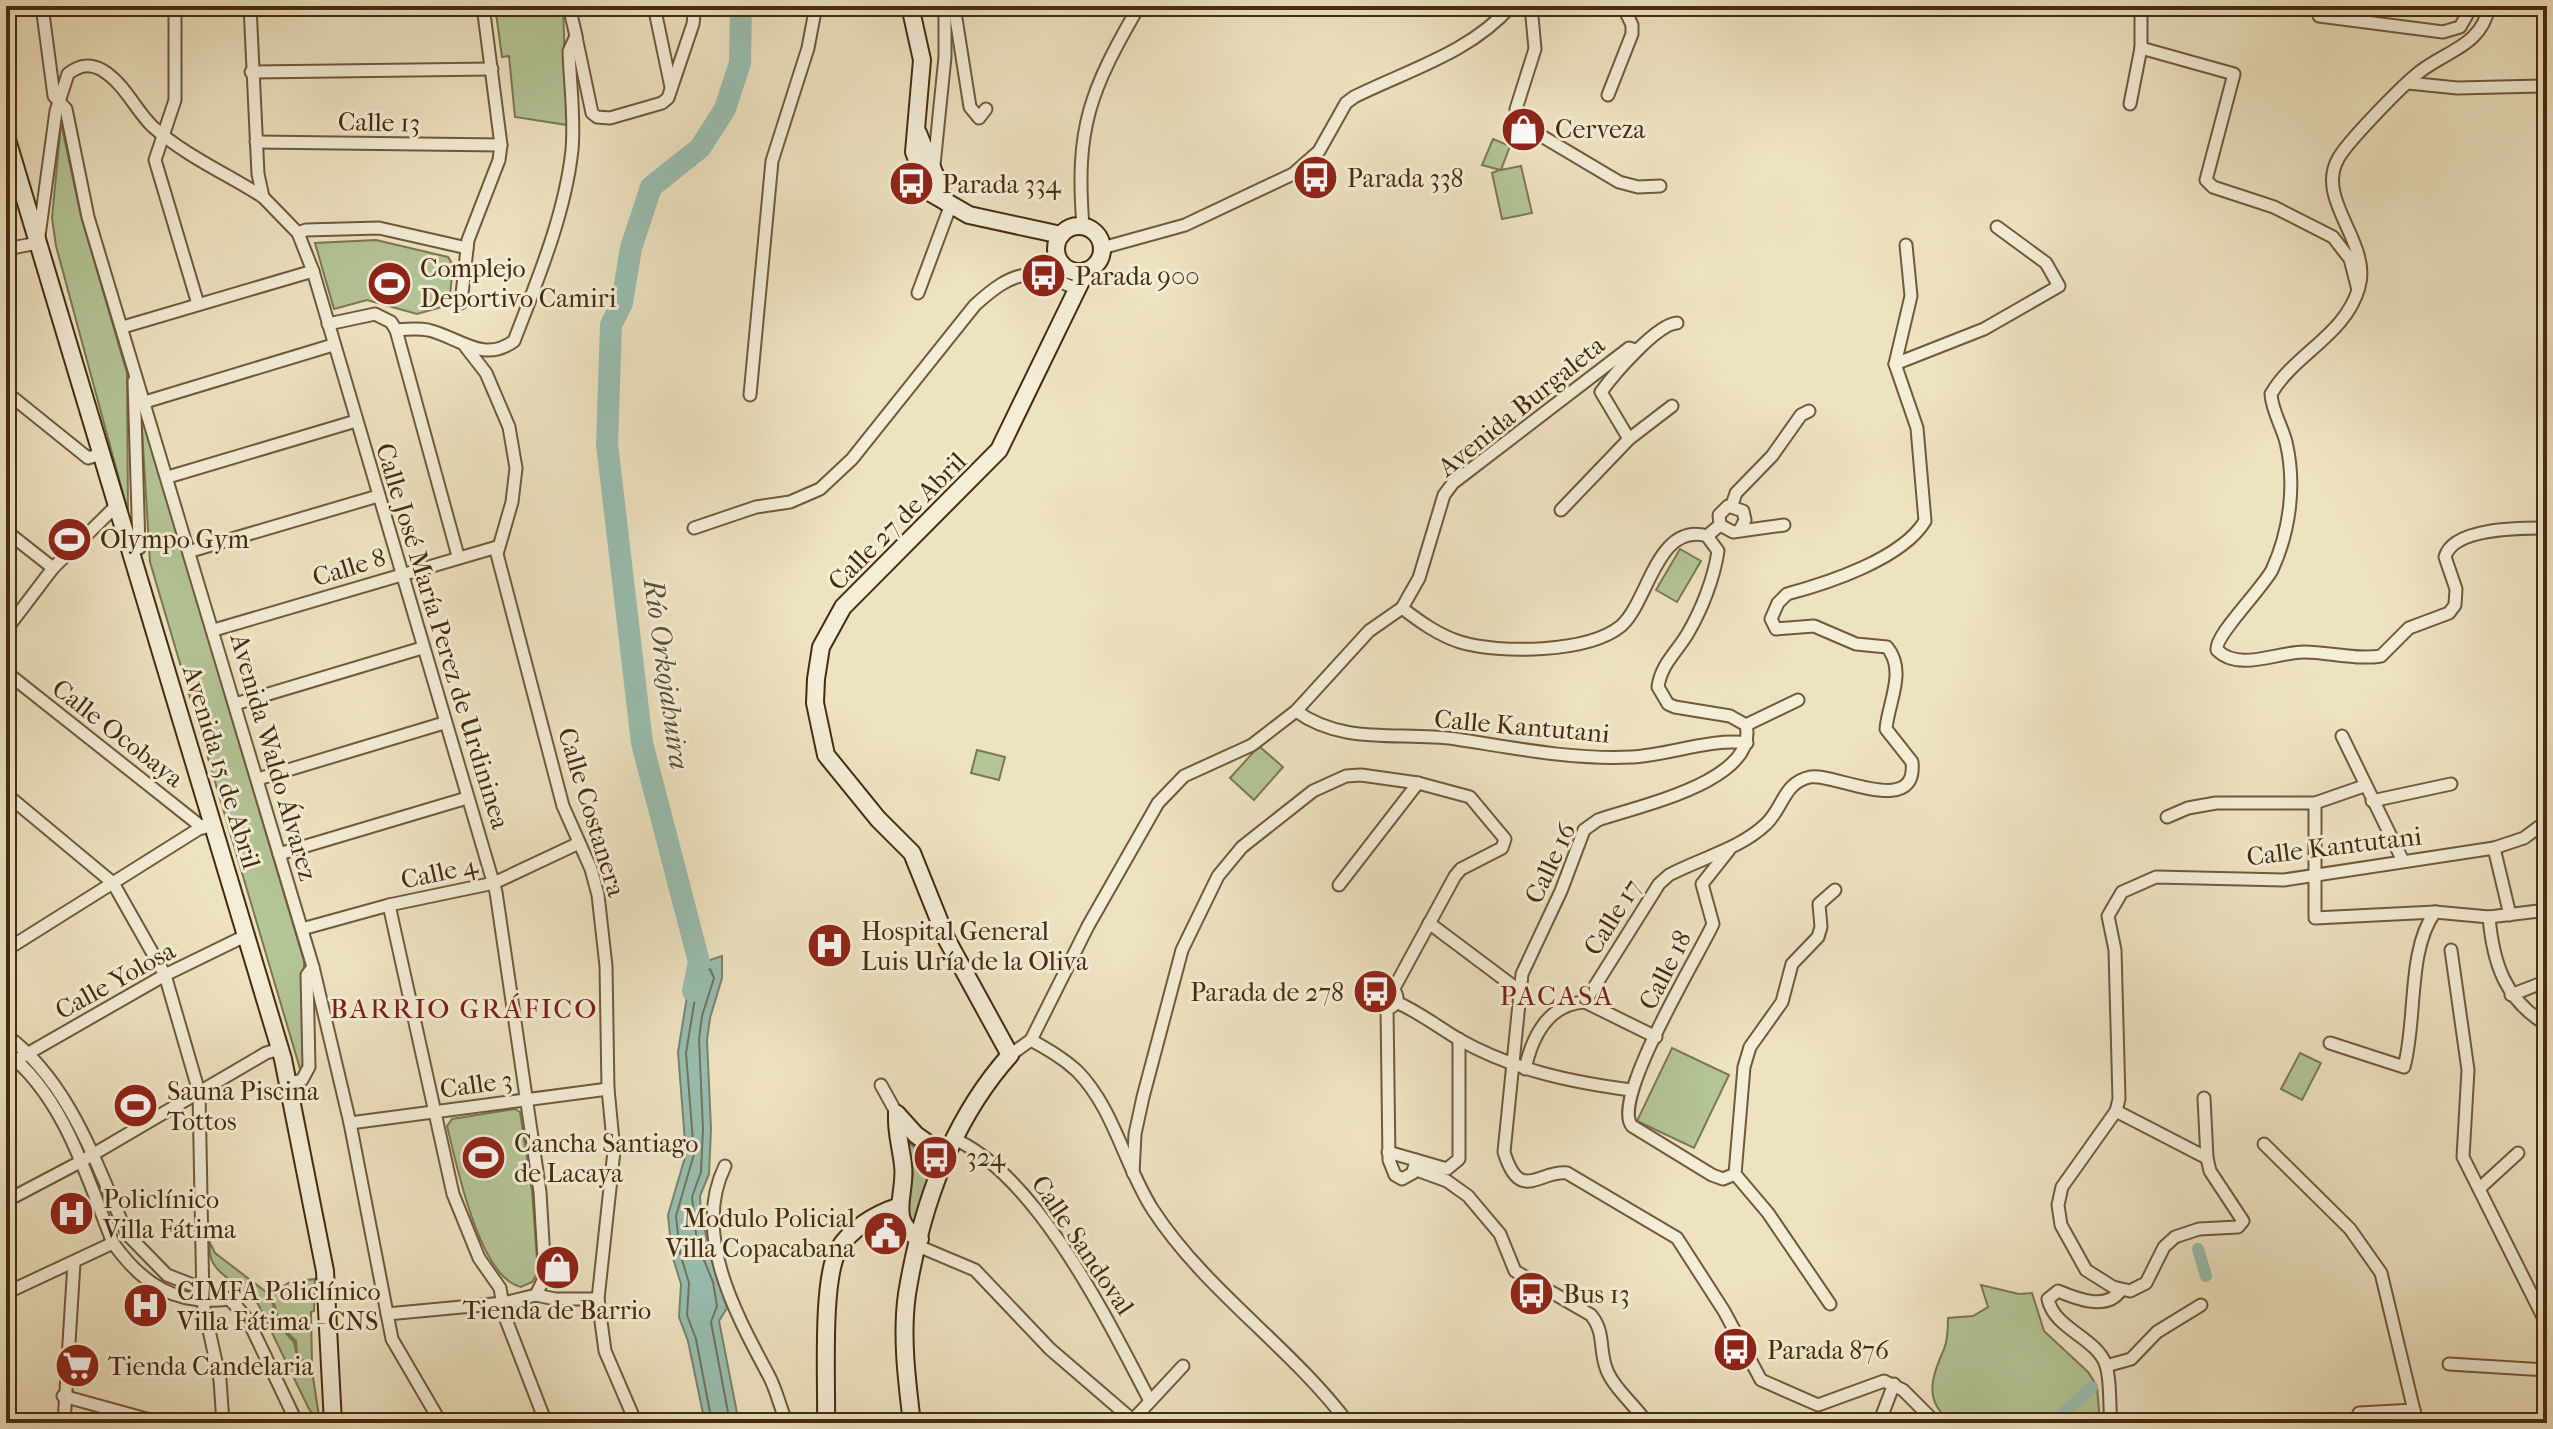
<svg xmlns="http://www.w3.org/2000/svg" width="2553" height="1429" font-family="'IM FELL French Canon',serif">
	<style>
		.green { fill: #b4c596; stroke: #7c7852; stroke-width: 2 }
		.water { fill: #99beb0; stroke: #778470; stroke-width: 2 }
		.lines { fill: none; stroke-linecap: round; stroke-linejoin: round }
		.shore { stroke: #6f7560; stroke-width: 2 }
		.canal { stroke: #99beb0; stroke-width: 12 }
		.river { stroke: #99beb0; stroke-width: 22 }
		.street-casing { stroke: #6f5a3c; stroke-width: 15 }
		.secondary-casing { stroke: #452c0f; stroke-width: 20 }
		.street { stroke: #f4edd7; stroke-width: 11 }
		.secondary { stroke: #f4edd7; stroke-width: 16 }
		.labels { text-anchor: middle; stroke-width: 6; stroke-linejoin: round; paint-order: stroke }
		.street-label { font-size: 26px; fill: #452c0f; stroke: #f4edd7 }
		.poi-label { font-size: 26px; fill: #452c0f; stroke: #f4edd7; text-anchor: start }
		.water-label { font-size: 28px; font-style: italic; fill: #5a5037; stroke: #f4edd7 }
		.neighbourhood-label { font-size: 28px; letter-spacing: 2px; fill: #7a1f14; stroke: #f4edd7 }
	</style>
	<rect width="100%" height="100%" fill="#eee3c1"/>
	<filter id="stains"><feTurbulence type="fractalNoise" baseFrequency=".0025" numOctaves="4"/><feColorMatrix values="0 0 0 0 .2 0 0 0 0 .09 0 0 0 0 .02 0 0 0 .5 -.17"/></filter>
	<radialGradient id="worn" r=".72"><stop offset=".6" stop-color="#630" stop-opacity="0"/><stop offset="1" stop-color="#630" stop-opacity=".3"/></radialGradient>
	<g class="green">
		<polygon points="495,6 563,6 567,125 515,117 509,56 502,57"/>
		<polygon points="61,123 81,216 127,373 128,512 56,246 52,218"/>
		<polygon points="1493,139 1510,146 1501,170 1521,166 1532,213 1502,219 1492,173 1500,170 1482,165"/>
		<polygon points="376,240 448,257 453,265 449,305 417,314 367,300 334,309 315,243"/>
		<polygon points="141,413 304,961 306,1062 301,1072 150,562"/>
		<polygon points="1680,549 1701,561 1677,602 1656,590"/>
		<polygon points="1259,746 1283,767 1254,800 1230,778"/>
		<polygon points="977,750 1005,757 999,780 971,773"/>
		<polygon points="1672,1048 1729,1075 1694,1148 1637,1121"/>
		<polygon points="2300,1053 2321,1063 2302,1100 2281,1089"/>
		<path d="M515 1109 520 1112 532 1191 538 1272 532 1282 521 1287C479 1278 456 1162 447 1126L452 1119Z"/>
		<polygon points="903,1138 936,1165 914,1227 906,1219 913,1173"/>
		<path d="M210 1243 215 1253 270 1295 280 1327 294 1342 297 1356 296 1341 281 1326 271 1294 290 1282 315 1279 314 1311 311 1312 312 1363 298 1359 311 1364 320 1423 309 1409 258 1304C241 1281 205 1275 210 1243Z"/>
		<path d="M1981 1285 2019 1294 2032 1293 2044 1331 2088 1372 2097 1386 2100 1423H1953C1922 1402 1932 1377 1944 1349 1948 1340 1948 1328 1948 1318L1973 1316 1988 1307Z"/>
	</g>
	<polygon class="water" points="722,956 722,978 710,1018 707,1040 711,1129 709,1174 700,1196 701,1217 727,1308 719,1321 739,1423 705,1423 688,1341 679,1317 681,1284 672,1255 668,1215 686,1154 678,1052 692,966"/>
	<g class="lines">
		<polyline class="shore" points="712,1423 696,1339 687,1315 689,1283 680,1253 676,1216 694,1154 686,1053 699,974 710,969 714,978 702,1016 699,1039 703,1129 701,1172 692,1197 697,1243 713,1282 717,1306 711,1322 730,1423"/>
		<g class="canal">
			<polyline points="2198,1249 2206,1276"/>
			<polyline points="2053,1423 2092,1387"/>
		</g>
		<polyline class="river" points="693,991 699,962 642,743 607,444 611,325 622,303 631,248 651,187 700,148 725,109 740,63 741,6"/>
		<defs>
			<g id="street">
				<polyline points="42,6 54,96 66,109 88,217 313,967 350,1123 392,1339 441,1423"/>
				<polyline points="175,6 175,100 155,160 198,304"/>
				<polyline points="250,6 258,174 263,197 298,233 313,271 496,892 540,1192 545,1276 536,1295"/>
				<polyline points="654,6 671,87"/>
				<polyline points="954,6 970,107 979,118 986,109"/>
				<polyline points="1531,6 1535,49 1516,109 1518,122 1619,182 1638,187 1660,186"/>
				<path d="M2489 6C2482 47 2444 51 2417 74 2401 87 2346 143 2338 159 2315 200 2372 243 2359 287 2346 335 2294 354 2271 394 2272 411 2282 426 2286 442 2296 484 2290 531 2272 570 2262 589 2214 636 2217 650 2239 672 2277 652 2304 652 2329 652 2355 660 2381 656L2409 628 2449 613 2455 605 2456 589 2445 557C2453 527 2522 528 2547 528"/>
				<polyline points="81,8 140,6"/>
				<polyline points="2319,16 2443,32 2460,27 2472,6"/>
				<polyline points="576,37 592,113 597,117 610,118 662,103 668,98 693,24 695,6"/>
				<polyline points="2141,48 2234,74 2206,180 2213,187 2274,207 2333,237 2350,259 2358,290"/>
				<polyline points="251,72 492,69"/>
				<polyline points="2408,83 2457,88 2547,86"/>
				<polyline points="1608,95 1632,34 1632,25 1623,6"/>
				<polyline points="2130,104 2141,48 2141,6"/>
				<polyline points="256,142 501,145"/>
				<polyline points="934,165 945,57 945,6"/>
				<path d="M1083 226C1075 127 1090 91 1139 6"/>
				<polyline points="298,233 306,230 379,228 467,248"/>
				<path d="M1102 248 1185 225 1293 174 1319 151 1346 103 1354 97C1408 70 1470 53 1511 6"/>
				<path d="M6 249 38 243 56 111 68 74C79 65 89 63 102 70 125 84 134 108 152 126 184 155 227 174 263 197"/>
				<polyline points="918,293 950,207"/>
				<polyline points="461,303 468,240 499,160 501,145 483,6"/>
				<polyline points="328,324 375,314 391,322 396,330 458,556"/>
				<polyline points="123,327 313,271"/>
				<path d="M396 330C407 329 418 328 428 330 459 337 483 364 514 341 537 281 565 215 572 150 575 117 570 84 569 51L576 36 569 6"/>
				<polyline points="465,346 486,373 509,427 516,468 512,502 497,554 563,806 591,869 598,895 606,966 608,1089 614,1151 598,1299 605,1351 636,1423"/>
				<polyline points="1895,364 1984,329 2059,286 2046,263 1997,227"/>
				<polyline points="6,392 88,458 101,454"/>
				<polyline points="750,395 772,161 808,48 816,6"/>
				<polyline points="145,402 333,345"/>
				<path d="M1629 439 1601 392C1614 374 1657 324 1677 323"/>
				<polyline points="168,477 356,421"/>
				<polyline points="1732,505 1736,493 1772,456 1801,415 1809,411"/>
				<polyline points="1561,510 1629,439 1672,406"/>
				<polyline points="1720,525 1733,532 1784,525"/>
				<path d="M694 528 756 507 790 502 820 489 852 459 975 305C1014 270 1031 266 1078 290"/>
				<polyline points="6,531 53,568"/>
				<polyline points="1707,536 1720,525 1719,515 1728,506 1743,511 1745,520 1741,528"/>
				<polyline points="131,550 139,548 134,381"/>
				<polyline points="191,551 378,496"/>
				<path d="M1402 608C1419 621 1438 635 1460 642 1499 654 1588 653 1621 626 1648 603 1657 521 1707 536L1718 551C1714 578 1702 609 1688 633 1677 652 1661 664 1658 687L1668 704 1675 707 1730 716 1746 725"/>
				<polyline points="6,630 53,568 116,506"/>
				<polyline points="214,630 497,547"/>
				<polyline points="6,672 203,828"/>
				<polyline points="235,704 422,648"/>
				<path d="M1296 711C1344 746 1401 731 1456 739 1515 748 1572 760 1632 757 1670 755 1710 738 1747 743"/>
				<path d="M1746 725C1759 781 1638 806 1598 820L1584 830 1561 891 1522 974 1504 1152C1520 1204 1539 1170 1567 1173L1677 1238 1724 1311 1761 1380 1818 1405 1884 1381 1903 1390 1936 1423"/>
				<polyline points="1746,725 1798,700"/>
				<polyline points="2342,736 2402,859"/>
				<polyline points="258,779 444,723"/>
				<polyline points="6,794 113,883 165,975 199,1092 203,1303 220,1380 223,1423"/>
				<polyline points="2372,801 2451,784"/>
				<polyline points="2315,803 2315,918 2435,912 2489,917 2547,910"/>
				<polyline points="2167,817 2188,808 2216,803 2315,803 2364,786"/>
				<polyline points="2494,848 2510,915"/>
				<path d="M1729 850 1702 884 1713 924C1698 957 1610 1100 1632 1126L1712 1175 1723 1179 1735 1174"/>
				<polyline points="279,854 467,798"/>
				<polyline points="1339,885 1418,783"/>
				<polyline points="389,905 453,1194 479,1258 500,1288 505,1317 546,1423"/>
				<path d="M2489 917C2493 963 2505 1000 2547 1025"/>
				<polyline points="1429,923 1521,992"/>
				<polyline points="302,929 389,905 494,883 579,843"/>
				<polyline points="6,950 205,825"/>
				<polyline points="2451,950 2468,1070 2463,1157 2547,1325"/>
				<circle cx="1387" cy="998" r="10"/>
				<polyline points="2511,995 2547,981"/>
				<path d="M1396 1002C1419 1012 1438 1027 1460 1040 1514 1070 1570 1082 1631 1090"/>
				<polyline points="1585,1002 1656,1037"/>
				<polyline points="1387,1008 1389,1160 1395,1175 1402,1179 1413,1173 1416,1160"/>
				<path d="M6 1035C70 1082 96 1164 127 1234L167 1275 229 1299 238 1308 248 1320 297 1423"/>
				<path d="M1031 1040C1047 1049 1063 1058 1077 1071 1114 1108 1125 1167 1153 1210 1206 1291 1290 1346 1348 1423"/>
				<path d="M2330 1043 2404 1067C2417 1020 2407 950 2435 912"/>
				<path d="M6 1052C64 1096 87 1178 113 1243 143 1285 176 1306 229 1299"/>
				<polyline points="1010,1055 1031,1040 1088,926 1158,803 1184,776 1252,745 1296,711 1369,631 1402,608 1419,578 1444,495 1453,483 1629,348 1636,350"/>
				<polyline points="6,1066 165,975 247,935"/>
				<path d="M1525 1069C1532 1037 1548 1004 1585 1002L1659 884 1669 875C1701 858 1740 849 1766 824 1784 807 1783 783 1810 777 1833 772 1918 819 1912 762L1886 729C1888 703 1907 671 1887 647L1856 644 1814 626 1776 629 1771 619 1778 603 1787 594C1828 583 1902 559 1925 521L1917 428 1895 364 1911 296 1906 245"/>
				<polyline points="289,1083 302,1080 309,1067 307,975 313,967"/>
				<polyline points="881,1085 897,1114"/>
				<polyline points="2204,1098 2207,1158"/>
				<polyline points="2116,1111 2207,1158 2210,1171 2243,1221 2238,1227 2199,1229 2175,1237 2164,1247 2146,1283 2130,1291 2113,1287 2086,1270 2061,1225 2058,1205 2062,1187 2116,1111 2119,1099 2115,950 2108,916 2122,892 2156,877 2284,880 2494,848 2524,838 2547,821"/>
				<polyline points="350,1123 608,1089"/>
				<path d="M952 1138C1037 1174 1108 1321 1150 1401"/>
				<polyline points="2264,1144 2350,1229 2381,1273 2417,1423"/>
				<polyline points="1388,1152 1447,1169 1459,1159 1459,1039"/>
				<path d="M725 1166C691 1235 737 1316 769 1376 777 1391 780 1408 787 1423"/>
				<path d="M1414 1169 1447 1181 1468 1196 1500 1234 1515 1271 1591 1315C1605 1332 1599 1348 1606 1368 1613 1388 1635 1405 1647 1423"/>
				<polyline points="1133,1173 1135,1134 1143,1097 1182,950 1218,876 1242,847 1313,791 1346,776 1361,775 1418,783 1470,797 1505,839 1502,848 1461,869 1455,876 1393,990"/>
				<polyline points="2481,1187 2518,1153"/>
				<polyline points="6,1201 80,1162 266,1053 280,1049"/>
				<polyline points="918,1246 975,1270 1050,1349 1136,1423"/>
				<polyline points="6,1293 113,1243"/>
				<polyline points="1830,1304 1768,1213 1735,1174 1744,1067 1750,1047 1782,1002 1792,964 1818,937 1821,927 1819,904 1835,890"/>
				<polyline points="387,1314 504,1303 536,1295 555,1299 598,1299"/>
				<polyline points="2449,1364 2547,1370"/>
				<polyline points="2106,1366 2131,1359 2157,1332 2201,1305"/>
				<polyline points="63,1396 161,1423"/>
				<polyline points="2359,1413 2414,1410"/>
				<polyline points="64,1423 74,1263"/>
				<polyline points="1130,1423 1183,1366"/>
				<polyline points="1879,1423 1894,1384"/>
				<path d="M2111 1423C2109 1405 2111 1382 2106 1365 2096 1337 2054 1329 2048 1299L2058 1291C2077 1299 2107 1311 2121 1290"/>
			</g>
			<g id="secondary">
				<polyline points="910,6 922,60 914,152 929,192 969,215 1061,235"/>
				<polyline points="918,133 946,202"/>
				<polyline points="6,136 283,1059 325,1271 333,1423"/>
				<circle cx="1079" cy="249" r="23"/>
				<path d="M897 1114C896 1132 901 1147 903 1165 907 1194 886 1221 920 1239"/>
				<polyline points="897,1114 916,1135 946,1156"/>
				<path d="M826 1423C827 1383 821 1282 838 1250 850 1229 876 1214 897 1207"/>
				<path d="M912 1423C907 1382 901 1336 907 1294 921 1208 951 1121 1010 1055L947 940 912 853 878 819 826 755 815 703 816 679 821 647 843 607 999 450 1086 271"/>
			</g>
		</defs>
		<use href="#street" class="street-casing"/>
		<use href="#secondary" class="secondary-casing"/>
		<use href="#street" class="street"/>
		<use href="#secondary" class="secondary"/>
	</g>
	<defs>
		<symbol id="shop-disc" viewBox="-11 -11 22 22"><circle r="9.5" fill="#8f2418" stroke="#f4edd7"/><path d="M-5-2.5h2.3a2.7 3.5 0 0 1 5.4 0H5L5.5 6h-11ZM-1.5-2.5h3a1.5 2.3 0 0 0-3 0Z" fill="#fff"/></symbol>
		<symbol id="bus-disc" viewBox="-11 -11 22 22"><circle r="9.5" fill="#8f2418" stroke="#f4edd7"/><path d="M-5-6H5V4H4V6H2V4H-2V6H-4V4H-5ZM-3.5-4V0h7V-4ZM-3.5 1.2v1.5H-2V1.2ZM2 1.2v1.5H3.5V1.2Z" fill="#fff"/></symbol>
		<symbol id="stadium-disc" viewBox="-11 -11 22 22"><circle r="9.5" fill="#8f2418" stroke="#f4edd7"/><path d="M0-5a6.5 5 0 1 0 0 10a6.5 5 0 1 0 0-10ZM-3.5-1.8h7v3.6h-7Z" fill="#fff"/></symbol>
		<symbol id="hospital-disc" viewBox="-11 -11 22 22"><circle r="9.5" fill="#8f2418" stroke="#f4edd7"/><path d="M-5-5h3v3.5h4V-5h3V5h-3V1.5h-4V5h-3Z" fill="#fff"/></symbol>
		<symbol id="civic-disc" viewBox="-11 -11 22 22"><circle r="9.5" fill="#8f2418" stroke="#f4edd7"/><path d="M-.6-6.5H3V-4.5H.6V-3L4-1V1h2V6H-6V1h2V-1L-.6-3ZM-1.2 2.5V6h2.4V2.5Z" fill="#fff"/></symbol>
		<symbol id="supermarket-disc" viewBox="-11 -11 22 22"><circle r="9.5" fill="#8f2418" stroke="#f4edd7"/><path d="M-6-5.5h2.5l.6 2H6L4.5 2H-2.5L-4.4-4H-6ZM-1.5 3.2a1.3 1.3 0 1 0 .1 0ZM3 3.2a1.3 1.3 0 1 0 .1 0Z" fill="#fff"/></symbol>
	</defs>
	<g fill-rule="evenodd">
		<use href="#shop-disc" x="1498" y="104" width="51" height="51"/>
		<use href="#bus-disc" x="1290" y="152" width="51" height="51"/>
		<use href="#bus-disc" x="886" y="158" width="51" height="51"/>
		<use href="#bus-disc" x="1018" y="250" width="51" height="51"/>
		<use href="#stadium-disc" x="364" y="258" width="51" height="51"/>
		<use href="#stadium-disc" x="44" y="514" width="51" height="51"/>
		<use href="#hospital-disc" x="804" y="920" width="51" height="51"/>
		<use href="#bus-disc" x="1350" y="966" width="51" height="51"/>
		<use href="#stadium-disc" x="110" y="1080" width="51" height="51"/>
		<use href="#bus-disc" x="910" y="1132" width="51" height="51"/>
		<use href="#stadium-disc" x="458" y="1132" width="51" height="51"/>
		<use href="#hospital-disc" x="46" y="1188" width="51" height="51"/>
		<use href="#civic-disc" x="860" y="1208" width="51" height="51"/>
		<use href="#shop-disc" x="532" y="1242" width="51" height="51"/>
		<use href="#bus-disc" x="1506" y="1268" width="51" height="51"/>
		<use href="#hospital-disc" x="120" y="1280" width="51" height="51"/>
		<use href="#bus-disc" x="1710" y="1324" width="51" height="51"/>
		<use href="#supermarket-disc" x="52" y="1340" width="51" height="51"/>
	</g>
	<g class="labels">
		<g class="street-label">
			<text transform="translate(379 122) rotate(1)" y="9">Calle 13</text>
			<text transform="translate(1521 406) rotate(-39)" y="9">Avenida Burgaleta</text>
			<text transform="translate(897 521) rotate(-45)" y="9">Calle 27 de Abril</text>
			<text transform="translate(349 567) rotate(-17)" y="9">Calle 8</text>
			<text transform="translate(443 636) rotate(73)" y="9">Calle José María Perez de Urdininea</text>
			<text transform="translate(1522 726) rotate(5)" y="9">Calle Kantutani</text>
			<text transform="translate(118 733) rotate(38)" y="9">Calle Ocobaya</text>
			<text transform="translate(274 757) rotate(74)" y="9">Avenida Waldo Álvarez</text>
			<text transform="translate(222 767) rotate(73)" y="9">Avenida 15 de Abril</text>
			<text transform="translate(592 812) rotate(73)" y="9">Calle Costanera</text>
			<text transform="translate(2334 846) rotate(-7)" y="9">Calle Kantutani</text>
			<text transform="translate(1550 863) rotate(-65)" y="9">Calle 16</text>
			<text transform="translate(439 872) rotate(-12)" y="9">Calle 4</text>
			<text transform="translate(1612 917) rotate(-58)" y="9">Calle 17</text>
			<text transform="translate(1665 970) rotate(-63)" y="9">Calle 18</text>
			<text transform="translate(115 980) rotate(-29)" y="9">Calle Yolosa</text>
			<text transform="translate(476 1084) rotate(-8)" y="9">Calle 3</text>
			<text transform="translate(1083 1245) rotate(56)" y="9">Calle Sandoval</text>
		</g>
		<g class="poi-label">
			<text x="1555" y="138">Cerveza</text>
			<text x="1347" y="187">Parada 338</text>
			<text x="942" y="193">Parada 334</text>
			<text x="420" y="277">Complejo<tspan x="420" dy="30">Deportivo Camiri</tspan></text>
			<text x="1075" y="285">Parada 900</text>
			<text x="100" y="548">Olympo Gym</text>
			<text x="861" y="940">Hospital General<tspan x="861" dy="30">Luis Uría de la Oliva</tspan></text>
			<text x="1344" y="1001" text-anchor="end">Parada de 278</text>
			<text x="167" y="1100">Sauna Piscina<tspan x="167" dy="30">Tottos</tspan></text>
			<text x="514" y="1152">Cancha Santiago<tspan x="514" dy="30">de Lacaya</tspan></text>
			<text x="966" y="1166">324</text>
			<text x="103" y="1208">Policlínico<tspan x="103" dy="30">Villa Fátima</tspan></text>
			<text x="855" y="1227" text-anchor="end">Modulo Policial<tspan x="855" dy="30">Villa Copacabana</tspan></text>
			<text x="177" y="1300">CIMFA Policlínico<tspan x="177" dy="30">Villa Fátima - CNS</tspan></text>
			<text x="1563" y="1303">Bus 13</text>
			<text x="557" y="1319" text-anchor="middle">Tienda de Barrio</text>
			<text x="1767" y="1359">Parada 876</text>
			<text x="108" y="1375">Tienda Candelaria</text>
		</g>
		<g class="water-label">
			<text transform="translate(667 674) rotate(82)" y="10">Río Orkojahuira</text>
		</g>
		<g class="neighbourhood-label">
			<text x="1557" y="1005">PACASA</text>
			<text x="464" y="1018">BARRIO GRÁFICO</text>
		</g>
	</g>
	<rect width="2553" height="1429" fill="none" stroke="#eee3c1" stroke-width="32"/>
	<rect x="8" y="8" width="2537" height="1413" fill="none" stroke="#452c0f" stroke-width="4"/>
	<rect x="16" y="16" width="2521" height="1397" fill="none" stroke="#452c0f" stroke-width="2"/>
	<rect width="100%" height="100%" filter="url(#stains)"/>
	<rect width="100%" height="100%" fill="url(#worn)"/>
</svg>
